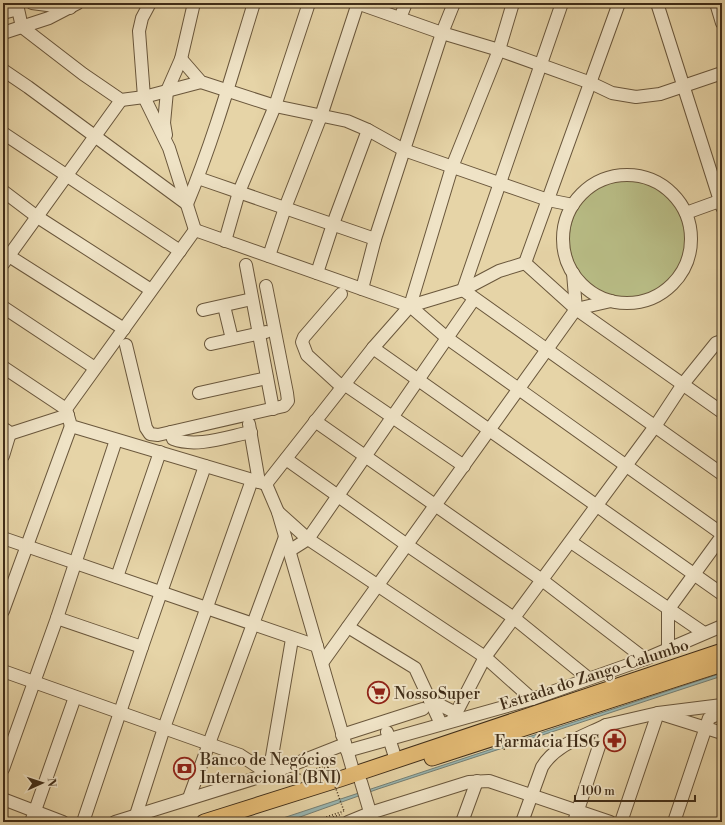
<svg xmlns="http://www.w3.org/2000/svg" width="725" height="825" font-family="'Libre Bodoni',serif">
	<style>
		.green { fill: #b8bc85; stroke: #7c744e }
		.water { fill: #99b6b1; stroke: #757f74 }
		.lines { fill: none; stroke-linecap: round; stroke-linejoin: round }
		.minor-casing { stroke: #6a573c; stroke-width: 14 }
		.major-casing { stroke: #402d18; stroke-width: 17 }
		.path { stroke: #402d18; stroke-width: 1.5; stroke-dasharray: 1 2; stroke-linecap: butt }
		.minor { stroke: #efe3c6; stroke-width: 12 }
		.major { stroke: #e3ba74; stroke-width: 15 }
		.path-bridge { stroke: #402d18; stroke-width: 1.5; stroke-dasharray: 1 2; stroke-linecap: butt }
		.labels { text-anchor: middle; stroke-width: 4; stroke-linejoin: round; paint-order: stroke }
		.street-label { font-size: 16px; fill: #402d18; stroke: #efe3c6 }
		.poi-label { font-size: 16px; fill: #402d18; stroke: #efe3c6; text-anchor: start }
	</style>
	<rect width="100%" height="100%" fill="#e6d4a7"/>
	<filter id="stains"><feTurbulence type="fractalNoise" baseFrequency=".005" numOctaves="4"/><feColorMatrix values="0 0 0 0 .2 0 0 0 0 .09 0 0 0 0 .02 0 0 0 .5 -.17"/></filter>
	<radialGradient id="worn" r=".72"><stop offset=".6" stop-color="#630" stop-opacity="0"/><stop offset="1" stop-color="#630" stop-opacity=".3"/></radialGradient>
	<circle class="green" cx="628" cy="239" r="59"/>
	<polygon class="water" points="722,673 722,676 378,789 286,822 271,822"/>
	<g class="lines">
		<defs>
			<g id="minor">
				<polyline points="18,3 18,9 22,27 83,74 121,100 144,97 201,82"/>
				<polyline points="32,3 70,8"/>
				<polyline points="150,3 142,18 139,31 144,97 169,148 195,230"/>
				<polyline points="357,3 442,33 499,50 591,83 612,93 636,97 660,94 722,73"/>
				<polyline points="562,3 463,290 722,474"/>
				<polyline points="657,3 722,207"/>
				<polyline points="716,3 722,23"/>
				<polyline points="3,13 18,9"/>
				<polyline points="400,18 406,3"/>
				<polyline points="3,33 49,18 78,3"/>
				<polyline points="181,59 201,82 275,106 347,121 368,130 404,150 548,200 573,205"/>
				<path d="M3 70 28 87 187 204C214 139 233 71 254 3"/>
				<polyline points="3,133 180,251"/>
				<polyline points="166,135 164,123 167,91 181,59 194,3"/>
				<circle cx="627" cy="239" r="64"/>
				<polyline points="198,178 375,239"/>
				<polyline points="3,191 36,216 151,290"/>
				<polyline points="686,213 722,200"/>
				<polyline points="195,230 410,306 447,338 722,534"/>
				<polyline points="195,230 66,409 71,426 266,484"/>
				<polyline points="225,241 239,192 275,106 309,3"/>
				<polyline points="9,256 124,329"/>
				<polyline points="269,256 285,208 321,116 358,3"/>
				<polyline points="525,263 619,3"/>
				<polyline points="525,263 576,309 722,412"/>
				<polyline points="3,264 121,100"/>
				<polyline points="246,265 273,409"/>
				<polyline points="317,273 333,224 368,130"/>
				<polyline points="362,289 375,239 442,33 454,3"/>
				<polyline points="341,294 304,337 302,342 307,355 342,387"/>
				<polyline points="224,306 232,339"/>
				<polyline points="410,306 463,290 499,271 525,263"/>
				<polyline points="3,307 95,368"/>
				<polyline points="576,309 611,301"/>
				<polyline points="203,310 252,299"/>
				<polyline points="211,344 266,332"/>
				<polyline points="126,345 146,428 150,434 158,435 284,406 288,401 287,393 266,286"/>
				<polyline points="373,348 722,594"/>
				<polyline points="3,367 66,409"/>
				<polyline points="344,384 464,466"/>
				<polyline points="199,393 267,378"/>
				<polyline points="315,421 542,580 645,659"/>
				<polyline points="249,424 259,482"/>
				<path d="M171 432 173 439C197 448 226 437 251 432"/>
				<polyline points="3,436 68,415"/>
				<polyline points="3,456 10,433 6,430"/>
				<polyline points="286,459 407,545 514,618 588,678"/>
				<polyline points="266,484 373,348 410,306 452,167 499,50 513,3"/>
				<polyline points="266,484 278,512 354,774"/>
				<polyline points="278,512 308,539 485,657 532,699"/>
				<polyline points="3,538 317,646"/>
				<polyline points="571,542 704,633"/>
				<polyline points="289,551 308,539 474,299"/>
				<polyline points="117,577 160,452"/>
				<polyline points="3,611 71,426"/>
				<polyline points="57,618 142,647"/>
				<polyline points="348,627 415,668 441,724"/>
				<polyline points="668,650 668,610 722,536"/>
				<polyline points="322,663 576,309 573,273"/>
				<polyline points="3,671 240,755 269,774 292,639"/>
				<polyline points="430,700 456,713"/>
				<polyline points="452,721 485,657 656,425 683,384 716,343 722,341"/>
				<polyline points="387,732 396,760"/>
				<polyline points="342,735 423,709"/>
				<polyline points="347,751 532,699 645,659 722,626"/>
				<polyline points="3,769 57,618 116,440"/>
				<polyline points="361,782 373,822"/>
				<polyline points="189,798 285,537"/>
				<polyline points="3,799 63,822"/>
				<polyline points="136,815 164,728 252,480"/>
				<polyline points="31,822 75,697"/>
				<polyline points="83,822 142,647 205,466"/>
				<polyline points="115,822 269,774 345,744"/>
				<polyline points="348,822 370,813 469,782 489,781 610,822"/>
				<polyline points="462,822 477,781"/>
				<path d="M522 822 542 767C555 745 584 736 606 725"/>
				<polyline points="574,822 606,725 658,713 722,733"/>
				<polyline points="621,822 658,713 722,705"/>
				<polyline points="674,822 709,718 722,713"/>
			</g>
			<g id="major">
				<polyline points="432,758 722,664"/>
				<polyline points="204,822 340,779 722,651"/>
			</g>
		</defs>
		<use href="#minor" class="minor-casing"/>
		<use href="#major" class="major-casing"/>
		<g class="path">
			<polyline points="503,746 505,751"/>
			<polyline points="328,767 301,776 300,774 328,765"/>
			<polyline points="318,822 317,820 344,811"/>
			<polyline points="319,822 342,814"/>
		</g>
		<use href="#minor" class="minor"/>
		<use href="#major" class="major"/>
		<polyline class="path-bridge" points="328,767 344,811"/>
	</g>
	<defs>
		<symbol id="supermarket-ring" viewBox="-11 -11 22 22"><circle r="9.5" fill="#efe3c6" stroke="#8f2418" stroke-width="1.5"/><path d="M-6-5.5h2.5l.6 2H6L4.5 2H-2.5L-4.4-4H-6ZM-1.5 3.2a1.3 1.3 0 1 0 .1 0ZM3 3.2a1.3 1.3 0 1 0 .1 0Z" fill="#8f2418"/></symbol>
		<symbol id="pharmacy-ring" viewBox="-11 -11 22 22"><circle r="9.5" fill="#efe3c6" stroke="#8f2418" stroke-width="1.5"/><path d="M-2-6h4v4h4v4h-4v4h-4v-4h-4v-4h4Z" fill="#8f2418"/></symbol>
		<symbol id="bank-ring" viewBox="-11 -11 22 22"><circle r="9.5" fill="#efe3c6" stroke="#8f2418" stroke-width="1.5"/><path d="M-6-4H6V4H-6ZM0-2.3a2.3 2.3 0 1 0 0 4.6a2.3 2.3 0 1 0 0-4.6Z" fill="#8f2418"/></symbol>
	</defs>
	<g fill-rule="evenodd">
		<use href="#supermarket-ring" x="366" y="680" width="25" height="25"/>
		<use href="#pharmacy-ring" x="602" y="728" width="25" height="25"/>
		<use href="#bank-ring" x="172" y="756" width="25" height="25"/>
	</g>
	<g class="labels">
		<g class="street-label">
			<text transform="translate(594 674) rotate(-18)" y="6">Estrada do Zango-Calumbo</text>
		</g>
		<g class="poi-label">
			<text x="394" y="699">NossoSuper</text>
			<text x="600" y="747" text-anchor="end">Farmácia HSG</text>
			<text x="200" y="765">Banco de Negócios<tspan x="200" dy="18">Internacional (BNI)</tspan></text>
		</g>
	</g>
	<rect width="725" height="825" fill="none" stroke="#e6d4a7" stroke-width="16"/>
	<rect x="4" y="4" width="717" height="817" fill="none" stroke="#402d18" stroke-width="2"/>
	<rect x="8" y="8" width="709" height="809" fill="none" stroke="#402d18"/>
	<g transform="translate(42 783) rotate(87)" stroke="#efe3c6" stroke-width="3" paint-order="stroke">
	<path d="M0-3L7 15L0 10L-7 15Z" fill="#402d18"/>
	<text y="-6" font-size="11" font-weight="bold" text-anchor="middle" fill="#402d18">N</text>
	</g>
	<path d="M575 795v6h120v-6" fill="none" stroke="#402d18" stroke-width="2"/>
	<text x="581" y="795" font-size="12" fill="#402d18" stroke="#efe3c6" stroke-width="3" paint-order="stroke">100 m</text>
	<rect width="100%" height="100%" filter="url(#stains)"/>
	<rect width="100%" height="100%" fill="url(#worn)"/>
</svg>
